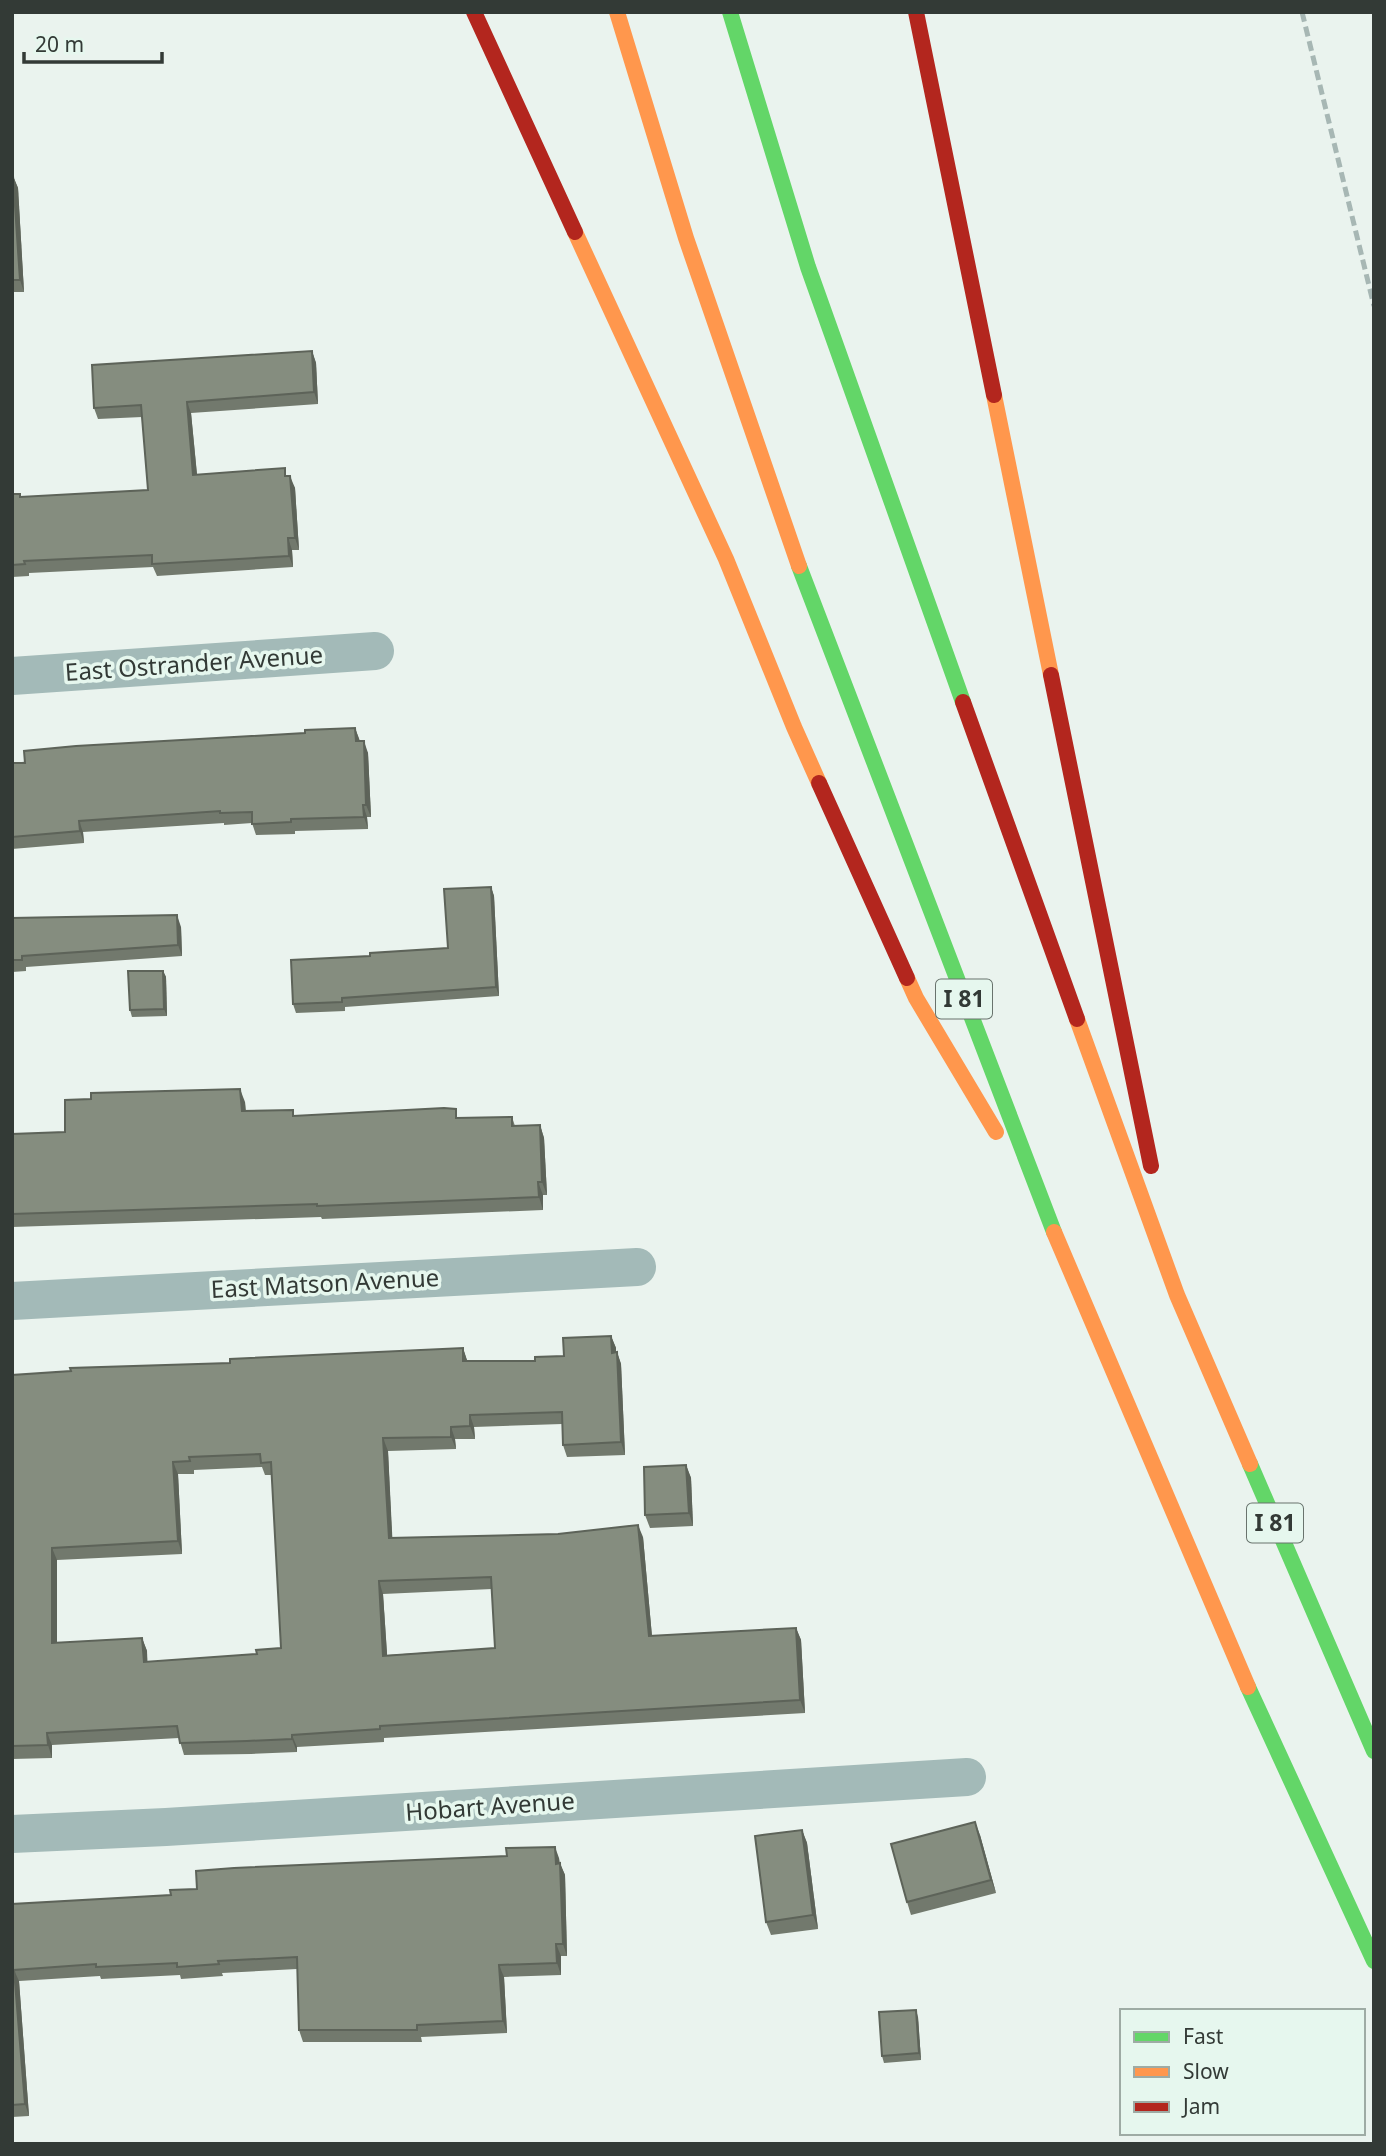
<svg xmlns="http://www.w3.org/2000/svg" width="1386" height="2156" font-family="'Noto Sans',sans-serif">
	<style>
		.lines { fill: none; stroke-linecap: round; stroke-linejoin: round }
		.street { stroke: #a3bab8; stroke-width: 38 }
		.fast { stroke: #63d668; stroke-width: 16 }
		.slow { stroke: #ff974d; stroke-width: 16 }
		.jam { stroke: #b3261e; stroke-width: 16 }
		.rail { stroke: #a7b7b4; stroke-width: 5; stroke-dasharray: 10 5; stroke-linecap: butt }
		.wall { fill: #72796d; fill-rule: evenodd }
		.shaded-wall { fill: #5d6359 }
		.building { fill: #858d7f; stroke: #5d6359; stroke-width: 2; fill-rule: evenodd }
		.labels { text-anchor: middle; stroke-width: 7; stroke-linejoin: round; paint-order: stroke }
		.shield { fill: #e6f7ee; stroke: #69736d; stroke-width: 2 }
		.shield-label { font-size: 23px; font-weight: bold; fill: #333a36 }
		.street-label { font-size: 24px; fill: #333a36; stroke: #e6f7ee }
	</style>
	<rect width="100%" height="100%" fill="#eaf3ee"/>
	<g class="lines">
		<g class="street">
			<polyline points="12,676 375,651"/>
			<polyline points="12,1301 637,1267"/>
			<polyline points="12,1834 166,1827 967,1777"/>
		</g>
		<g class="fast">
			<polyline points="730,12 808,267 963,702"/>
			<polyline points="799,566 1054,1232"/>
			<polyline points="1250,1464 1374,1751"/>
			<polyline points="1248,1687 1374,1961"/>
		</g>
		<g class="slow">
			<polyline points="617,12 686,238 799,566"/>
			<polyline points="575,232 726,559 794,727 819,783"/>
			<polyline points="994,395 1051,675"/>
			<polyline points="907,978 916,998 996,1132"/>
			<polyline points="1077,1019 1177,1295 1250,1464"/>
			<polyline points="1054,1232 1248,1687"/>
		</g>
		<g class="jam">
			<polyline points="474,12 575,232"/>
			<polyline points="916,12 994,395"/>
			<polyline points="1051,675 1151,1166"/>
			<polyline points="963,702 1077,1019"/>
			<polyline points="819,783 907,978"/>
		</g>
		<polyline class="rail" points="1302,12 1374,306"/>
	</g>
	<g class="wall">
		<polygon points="12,176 13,176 18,188 24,292 12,292"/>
		<polygon points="312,351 316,363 318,404 191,413 197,474 288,476 295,488 299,550 292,550 293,567 157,576 153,567 29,573 29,576 12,577 12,494 21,497 148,490 142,417 98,419 94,408"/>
		<polygon points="355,728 360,741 368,753 371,817 367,817 368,829 295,831 295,834 256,835 252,823 224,825 224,823 83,832 84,843 12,849 12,763"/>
		<polygon points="491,887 494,896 499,996 345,1007 345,1011 296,1013 293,1004 370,956 448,948"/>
		<polygon points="12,918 181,927 182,956 26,967 26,971 12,972"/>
		<polygon points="163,971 166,977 167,1016 132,1017 130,1010"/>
		<polygon points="245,1102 246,1111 295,1116 459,1118 512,1117 515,1126 540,1125 544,1138 547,1195 543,1195 543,1210 322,1219 321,1217 12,1227 12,1134 65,1132"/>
		<path d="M611 1336 616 1348V1352H617L621 1364 625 1455 567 1457 563 1445 562 1424 474 1427 475 1439H455L456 1449 388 1451 392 1538 643 1537 652 1636 796 1628 801 1640 805 1713 384 1738V1742L297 1747V1752L251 1754 184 1755 179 1738 52 1745V1758L12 1759V1375L230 1363 463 1348 467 1361H535L564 1356ZM262 1467 265 1475H272L281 1648 257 1654 147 1662V1651L142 1638 57 1643V1560L182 1554 178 1474H194V1470ZM492 1589 495 1648 387 1655 383 1594Z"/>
		<polygon points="686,1465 691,1478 693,1526 650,1528 645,1515"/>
		<polygon points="802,1830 807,1843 818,1929 771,1935 766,1922"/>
		<polygon points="980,1835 996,1893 911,1915 907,1902"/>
		<polygon points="559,1858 560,1864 565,1875 567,1956 561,1956 561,1975 504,1977 507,2033 421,2037 422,2042 303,2042 299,2030 297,1969 222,1973 223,1976 181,1979 180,1975 101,1979 100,1976 19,1981 29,2116 12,2117 12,1904 171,1895 197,1889"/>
		<polygon points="918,2017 921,2060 884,2063 882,2056"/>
	</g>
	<g class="shaded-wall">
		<polygon points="13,176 18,188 24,292 20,280"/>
		<polygon points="312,351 316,363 318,404 314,392"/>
		<polygon points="187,402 191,413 198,486 193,475"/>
		<polygon points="290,476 295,488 299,550 295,538"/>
		<polygon points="288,538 292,550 293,567 289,556"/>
		<polygon points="355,728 359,739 360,753 356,741"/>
		<polygon points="364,741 368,753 371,817 366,805"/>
		<polygon points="363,805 367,817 368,829 364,817"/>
		<polygon points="79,821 83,832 84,843 80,831"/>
		<polygon points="491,887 494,896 499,996 496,987"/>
		<polygon points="177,915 181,927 182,956 178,945"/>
		<polygon points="163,971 166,977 167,1016 164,1009"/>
		<polygon points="240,1089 245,1102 246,1124 242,1111"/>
		<polygon points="540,1125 544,1138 547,1195 542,1182"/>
		<polygon points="538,1182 543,1195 543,1210 539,1197"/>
		<polygon points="611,1336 616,1348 616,1365 612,1353"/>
		<polygon points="463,1348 467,1360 468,1374 463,1361"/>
		<polygon points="617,1352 621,1364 625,1455 621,1442"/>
		<polygon points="470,1415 474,1427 475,1439 470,1426"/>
		<polygon points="451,1427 455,1439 456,1449 451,1437"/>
		<polygon points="383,1438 388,1451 393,1551 389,1538"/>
		<polygon points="173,1462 178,1474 182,1554 178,1541"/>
		<polygon points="686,1465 691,1478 693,1526 689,1513"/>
		<polygon points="638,1525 643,1537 653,1648 649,1636"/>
		<polygon points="52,1548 57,1560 57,1655 52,1643"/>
		<polygon points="379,1581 383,1594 388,1668 383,1656"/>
		<polygon points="796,1628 801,1640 805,1713 800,1700"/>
		<polygon points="142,1638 147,1651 148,1674 144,1662"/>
		<polygon points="47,1733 52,1745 52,1758 48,1745"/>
		<polygon points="292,1735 297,1747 297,1752 292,1739"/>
		<polygon points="975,1822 980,1835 996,1893 991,1880"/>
		<polygon points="802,1830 807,1843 818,1929 813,1915"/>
		<polygon points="555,1847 559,1858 560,1876 556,1864"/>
		<polygon points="560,1863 565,1875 567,1956 563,1944"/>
		<polygon points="556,1944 561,1956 561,1975 557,1963"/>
		<polygon points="499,1965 504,1977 507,2033 503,2021"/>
		<polygon points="14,1970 19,1981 29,2116 25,2104"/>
		<polygon points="916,2010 918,2017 921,2060 919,2053"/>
	</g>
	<g class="building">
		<polygon points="12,176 13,176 20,280 12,280"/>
		<polygon points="312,351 314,392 187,402 193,475 285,468 285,476 290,476 295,538 288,538 289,556 152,564 152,555 24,561 25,564 12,565 12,494 20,494 20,497 148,490 141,405 94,408 92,365"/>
		<polygon points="355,728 356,741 364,741 366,805 363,805 364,817 291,819 291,822 252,824 252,812 220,813 220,811 79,821 80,831 12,837 12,763 25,763 24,751 76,746 305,733 305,730"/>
		<polygon points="491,887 496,987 342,998 342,1002 293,1004 291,960 370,956 370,953 448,948 444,889"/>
		<polygon points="177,915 178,945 22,956 22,960 12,960 12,918"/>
		<polygon points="128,971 163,971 164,1009 130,1010"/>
		<polygon points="240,1089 242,1111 293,1110 293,1116 444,1108 456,1109 456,1118 512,1117 512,1126 540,1125 542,1182 538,1182 539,1197 317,1206 317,1204 12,1214 12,1134 65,1132 65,1100 91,1099 91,1093"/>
		<path d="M611 1336 612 1353 617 1352 621 1442 563 1445 562 1412 470 1415V1426L451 1427V1437L383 1438 389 1538 558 1534 638 1525 649 1636 796 1628 800 1700 380 1726V1729L292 1735V1739L247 1741 180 1743 177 1726 47 1733 48 1745 12 1746V1375L71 1371 70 1368 230 1363V1359L463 1348V1361H535V1357L564 1356 563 1338ZM260 1454 261 1463 271 1462 281 1648 256 1650 257 1654 144 1662 142 1638 52 1643V1548L178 1541 173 1462 190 1461 189 1457ZM491 1577 495 1648 383 1656 379 1581Z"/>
		<polygon points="686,1465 689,1513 645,1515 644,1467"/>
		<polygon points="975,1822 991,1880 907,1902 891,1844"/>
		<polygon points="802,1830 813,1915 766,1922 755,1836"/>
		<polygon points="555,1847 556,1864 560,1863 563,1944 556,1944 557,1963 499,1965 503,2021 417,2025 417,2030 299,2030 297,1957 218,1961 219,1964 177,1967 177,1963 96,1967 96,1964 14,1970 25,2104 12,2105 12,1904 171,1895 170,1890 197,1889 196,1871 234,1868 507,1856 506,1848"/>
		<polygon points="916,2010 919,2053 882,2056 879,2012"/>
	</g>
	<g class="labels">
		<g class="shield">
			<rect x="936" y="979.5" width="56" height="39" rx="5"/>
			<rect x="1247" y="1503.5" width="56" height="39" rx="5"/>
		</g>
		<g class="shield-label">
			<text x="964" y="1007">I 81</text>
			<text x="1275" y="1531">I 81</text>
		</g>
		<g class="street-label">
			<text transform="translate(194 664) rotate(-4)" y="8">East Ostrander Avenue</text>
			<text transform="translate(325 1284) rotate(-3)" y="8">East Matson Avenue</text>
			<text transform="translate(490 1807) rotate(-4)" y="8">Hobart Avenue</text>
		</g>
	</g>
	<rect width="1386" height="2156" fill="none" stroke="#333a36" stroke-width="28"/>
	<rect x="1120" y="2009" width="245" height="126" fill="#e6f7ee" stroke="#9eaba4" stroke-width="2"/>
	<rect x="1134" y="2032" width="35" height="10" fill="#63d668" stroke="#9eaba4" stroke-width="2"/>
	<text x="1183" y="2044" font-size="21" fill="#333a36">Fast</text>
	<rect x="1134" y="2067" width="35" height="10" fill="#ff974d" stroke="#9eaba4" stroke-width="2"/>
	<text x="1183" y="2079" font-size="21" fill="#333a36">Slow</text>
	<rect x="1134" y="2102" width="35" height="10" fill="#b3261e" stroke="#9eaba4" stroke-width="2"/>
	<text x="1183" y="2114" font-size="21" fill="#333a36">Jam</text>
	<path d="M24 52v10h138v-10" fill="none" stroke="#333a36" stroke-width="3.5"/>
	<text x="35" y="52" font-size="21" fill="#333a36" stroke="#e6f7ee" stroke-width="5" paint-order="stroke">20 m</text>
</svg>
